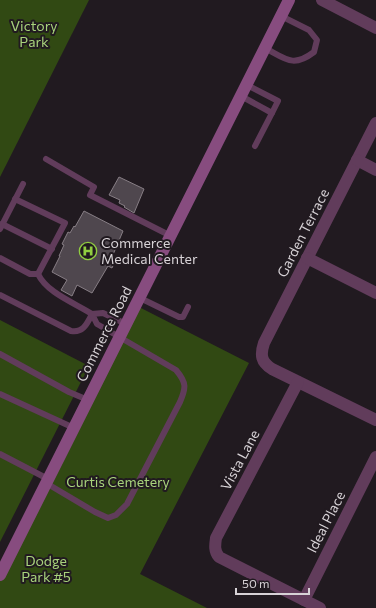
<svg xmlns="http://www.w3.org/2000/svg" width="376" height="608" font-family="Commissioner,sans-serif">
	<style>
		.green { fill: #314913 }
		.building { fill: #4f474e; stroke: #877e85 }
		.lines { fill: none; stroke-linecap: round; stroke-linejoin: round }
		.service { stroke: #613c5b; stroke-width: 6 }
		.minor { stroke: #613c5b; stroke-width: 12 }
		.tertiary { stroke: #613c5b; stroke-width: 12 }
		.secondary { stroke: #874c7f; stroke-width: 12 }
		.labels { text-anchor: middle; stroke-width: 4; stroke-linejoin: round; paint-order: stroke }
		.park-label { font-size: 14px; fill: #a8d37c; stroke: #211a20 }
		.street-label { font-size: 14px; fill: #d7d2d6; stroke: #211a20 }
		.poi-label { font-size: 14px; fill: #d7d2d6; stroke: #211a20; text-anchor: start }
	</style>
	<rect width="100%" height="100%" fill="#211a20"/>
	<g class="green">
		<polygon points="0,0 89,0 0,177"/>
		<polygon points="139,307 249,363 140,574 207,608 0,608 0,577"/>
		<polygon points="0,320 89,366 0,542"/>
	</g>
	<g class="building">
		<polygon points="119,177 144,189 134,213 124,207 125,206 119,203 120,200 109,195"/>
		<polygon points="84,211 123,231 112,257 116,259 112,268 108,266 92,293 77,285 72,296 61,290 67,280 52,272 60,256 59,256 64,245 62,244 68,232 70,233 74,226 75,227"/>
	</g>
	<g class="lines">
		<g class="service">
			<path d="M265 48C286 59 293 68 314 52L317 40 309 30 281 16"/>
			<polyline points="247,85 278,101 272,113"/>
			<polyline points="241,96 272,113 255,146"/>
			<polyline points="46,159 94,187 90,195 171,236"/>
			<polyline points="15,199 65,223 38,274"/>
			<polyline points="2,224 52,249"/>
			<polyline points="0,229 23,184"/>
			<path d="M0 258 30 274H38C47 293 75 303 92 314 87 324 83 333 71 331L0 295"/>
			<polyline points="140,298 179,317 183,317 188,307"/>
			<polyline points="0,354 69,392 88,400"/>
			<polyline points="0,394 74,428"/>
			<polyline points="0,454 48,479"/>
			<path d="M46 483 95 512 108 518 116 515 127 504 180 402C186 388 187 383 176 370L97 324 92 314 103 313 126 324"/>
		</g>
		<g class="minor">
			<path d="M376 123 264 343C260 355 261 362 272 369L376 420"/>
			<polyline points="357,160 376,170"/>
			<polyline points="307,258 376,293"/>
			<path d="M298 382 216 538C215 545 214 551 219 557L320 608"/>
			<polyline points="304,600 376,457"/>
		</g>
		<polyline class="tertiary" points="322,0 376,28"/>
		<polyline class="secondary" points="0,575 289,0"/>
	</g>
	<defs>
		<symbol id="hospital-ring" viewBox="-11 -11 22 22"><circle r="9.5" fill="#211a20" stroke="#90cd41" stroke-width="1.5"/><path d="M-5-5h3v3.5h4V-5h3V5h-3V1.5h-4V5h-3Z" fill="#90cd41"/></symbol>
	</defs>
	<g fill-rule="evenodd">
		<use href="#hospital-ring" x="78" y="241" width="20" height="20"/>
	</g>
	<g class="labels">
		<g class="park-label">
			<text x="34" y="31">Victory<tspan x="34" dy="16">Park</tspan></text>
			<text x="118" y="487">Curtis Cemetery</text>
			<text x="46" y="566">Dodge<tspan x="46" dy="16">Park #5</tspan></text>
		</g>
		<g class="street-label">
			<text transform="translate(303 233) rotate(-63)" y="5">Garden Terrace</text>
			<text transform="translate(104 334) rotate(-63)" y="5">Commerce Road</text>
			<text transform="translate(240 460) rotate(-62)" y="5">Vista Lane</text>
			<text transform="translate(326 522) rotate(-63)" y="5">Ideal Place</text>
		</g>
		<g class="poi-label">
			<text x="101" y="248">Commerce<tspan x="101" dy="16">Medical Center</tspan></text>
		</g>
	</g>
	<path d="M236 588v6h73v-6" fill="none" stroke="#d7d2d6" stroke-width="2"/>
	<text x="242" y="588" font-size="12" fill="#d7d2d6" stroke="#211a20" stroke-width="3" paint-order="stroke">50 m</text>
</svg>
